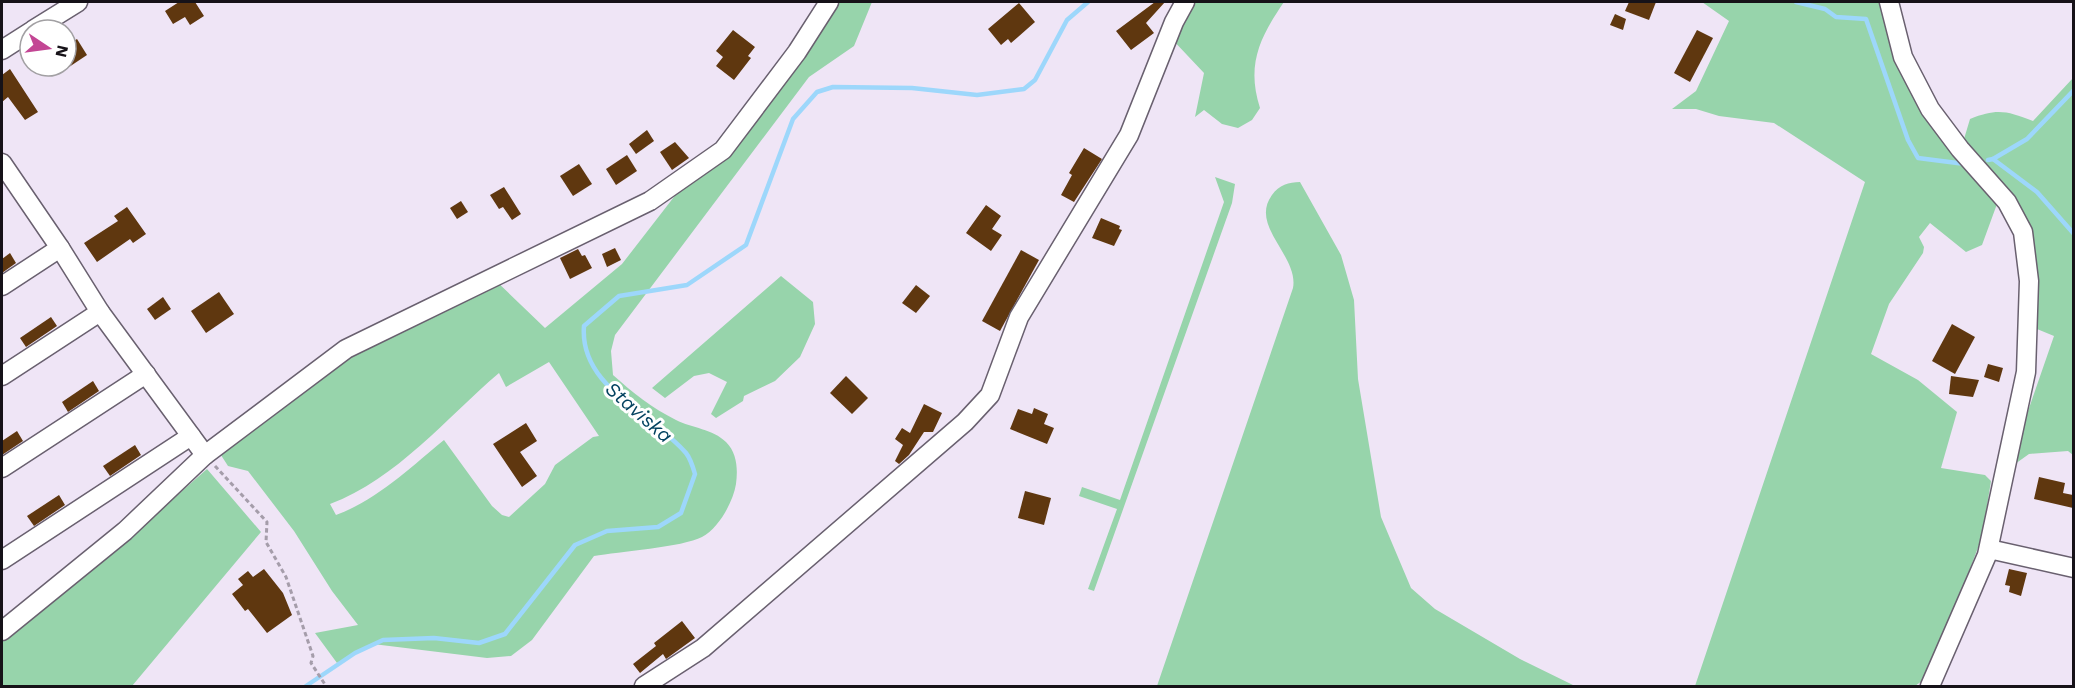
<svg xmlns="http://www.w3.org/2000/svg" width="2075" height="688" font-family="'Work Sans',sans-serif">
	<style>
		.green { fill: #97d4ab; fill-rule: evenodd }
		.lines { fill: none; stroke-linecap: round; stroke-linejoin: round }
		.stream { stroke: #9dd7fb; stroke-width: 4.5 }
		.building { fill: #5f370f }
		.minor-casing { stroke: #69606f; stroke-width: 21 }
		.path { stroke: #a59daa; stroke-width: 3; stroke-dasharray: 4.5 3; stroke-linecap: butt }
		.minor { stroke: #fff; stroke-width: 18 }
		.labels { text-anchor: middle; stroke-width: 6; stroke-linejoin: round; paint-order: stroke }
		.water-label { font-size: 20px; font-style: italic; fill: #044360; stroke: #fff }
	</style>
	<rect width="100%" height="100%" fill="#efe5f6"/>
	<g class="green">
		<path d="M825 2H872L854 46 809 77 615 335 611 351 613 375C633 393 652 408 676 420 692 428 713 429 726 442 737 453 738 469 736 484 733 502 719 528 702 537 683 547 618 552 594 556L532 640 511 656 487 658 373 644 337 663 315 633 358 625 332 591 294 531 248 471 228 466 219 452 362 346 494 279 545 328 622 264ZM549 362 599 436 593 437 555 465 545 484 509 517 502 515 492 506 444 440C411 467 377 500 336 515L330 504C397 479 446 418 499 373L506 387Z"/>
		<path d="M1194 2H1284C1260 37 1246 65 1260 108L1252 120 1238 128 1222 124 1204 110 1195 117 1204 73 1170 37Z"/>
		<polygon points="1702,2 1882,2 1900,59 1997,204 1982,245 1966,252 1930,223 1919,237 1924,247 1923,253 1889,304 1871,354 1918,380 1957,412 1941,468 1985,475 1991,481 1982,537 1971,566 1933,660 1922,681 1915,686 1695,686 1865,182 1774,123 1719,116 1696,109 1672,109 1696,91 1729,21"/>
		<path d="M2073 78V455L2068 451 2029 454 2008 469 2054 336 2037 329 2032 302 2031 260 1964 139 1970 119C1997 108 2007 111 2033 121Z"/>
		<polygon points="1215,177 1235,184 1232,203 1094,591 1088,589 1117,509 1079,496 1082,487 1120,500 1224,202"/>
		<path d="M1300 182 1341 255 1354 300 1358 379 1381 517 1411 588 1435 609 1520 659 1575 686H1157L1293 288C1299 256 1249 226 1272 195 1279 185 1289 182 1300 182Z"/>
		<polygon points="781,276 813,302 815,324 800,357 775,381 744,396 743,401 716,418 711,414 727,382 709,373 694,376 665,398 652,388"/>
		<polygon points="207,469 261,532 132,686 2,686 2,639 131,536"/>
	</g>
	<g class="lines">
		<g class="stream">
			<polyline points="1796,2 1825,9 1836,17 1866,19 1908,140 1918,158 1965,164"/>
			<polyline points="1993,159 2027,139 2074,90"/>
			<polyline points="1988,160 1993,159 2037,192 2074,234"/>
			<path d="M306 686 355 653 383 640 434 638 479 643 505 634 575 545 607 531 658 527 681 513 695 474C693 467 690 458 686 453 652 413 579 387 584 326L619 296 687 285 746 245 793 119 817 92 833 87 912 88 977 95 1024 89 1035 80 1067 20 1088 2"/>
		</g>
	</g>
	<g class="building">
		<polygon points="179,2 195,2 204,16 190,25 185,17 173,24 165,11"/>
		<polygon points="1155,2 1165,2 1146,23 1154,33 1131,50 1116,31"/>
		<polygon points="1629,2 1656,2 1649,20 1625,11"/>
		<polygon points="1019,3 1035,22 1011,43 1008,39 1001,45 988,29"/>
		<polygon points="1615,14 1626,19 1623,30 1610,25"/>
		<polygon points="733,30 755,47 748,56 751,58 734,80 716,66 723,57 716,51"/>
		<polygon points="1697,30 1713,38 1690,82 1674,73"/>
		<polygon points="77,39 87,55 66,69 66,46"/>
		<polygon points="10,69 38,112 25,120 8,97 2,102 2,75"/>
		<polygon points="647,130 654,141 636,154 629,144"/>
		<polygon points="675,142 689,158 672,170 660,152"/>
		<polygon points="1084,148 1102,159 1074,202 1061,195 1072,175 1069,173"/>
		<polygon points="627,155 637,171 616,185 606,169"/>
		<polygon points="579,164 592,184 573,196 560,176"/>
		<polygon points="504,187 521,214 512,220 503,207 499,209 490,195"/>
		<polygon points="461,201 468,212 457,219 450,208"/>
		<polygon points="986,205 1001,216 992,229 1002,235 991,251 966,233"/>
		<polygon points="127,207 146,234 133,243 130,239 97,262 84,243 118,221 114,216"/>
		<polygon points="1101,218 1120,226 1119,229 1122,230 1114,246 1092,238"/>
		<polygon points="615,248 621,260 607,267 602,254"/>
		<polygon points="578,249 582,256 585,255 592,268 570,279 560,258"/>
		<polygon points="1021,250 1039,260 1000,331 982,321"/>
		<polygon points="10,253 16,263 2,273 2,259"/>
		<polygon points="916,285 930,296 916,313 902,303"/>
		<polygon points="219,292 234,314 206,333 191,311"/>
		<polygon points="163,297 171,309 155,320 147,309"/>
		<polygon points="51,317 57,326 26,347 20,338"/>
		<polygon points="1952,324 1975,337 1955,374 1932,361"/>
		<polygon points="1988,364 2003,368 1999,382 1984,377"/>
		<polygon points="846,376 868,398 852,414 830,393"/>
		<polygon points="1951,376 1979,380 1973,397 1949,394"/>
		<polygon points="93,381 99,391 68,412 62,402"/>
		<polygon points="924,404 942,413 933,432 924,432 909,455 899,464 895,461 903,445 895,439 902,428 910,433"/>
		<polygon points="1034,408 1048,414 1044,424 1054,428 1047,444 1010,429 1018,409 1032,414"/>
		<polygon points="526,423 537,441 520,452 537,476 522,487 493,444"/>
		<polygon points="17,431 23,441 2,455 2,441"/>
		<polygon points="135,445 141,455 110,476 103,466"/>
		<polygon points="2039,477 2065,483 2063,493 2073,495 2073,508 2034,499"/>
		<polygon points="1025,491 1051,498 1044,525 1018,518"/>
		<polygon points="59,495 65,505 34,526 27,516"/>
		<polygon points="264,569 283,593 292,615 267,633 248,609 245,611 232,594 243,585 238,579 248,571 253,577"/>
		<polygon points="2009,569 2027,573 2021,596 2009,592 2010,586 2005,585"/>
		<polygon points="682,621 695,638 666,659 663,654 640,673 633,664 656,646 654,643"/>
	</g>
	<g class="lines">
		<defs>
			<g id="minor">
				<polyline points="1889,2 1903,57 1930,109 1960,149 2007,202 2023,232 2029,281 2026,372 1987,555 1930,686"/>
				<polyline points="33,30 78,2"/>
				<polyline points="2,50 30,32"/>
				<polyline points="2,163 60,248 100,312 205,455 125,531 2,631"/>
				<polyline points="2,286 60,248"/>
				<polyline points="2,376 100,312"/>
				<polyline points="205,455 346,349 650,201 723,150 797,52 829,2"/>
				<polyline points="2,468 146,374"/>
				<polyline points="1989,549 2074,568"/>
				<polyline points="2,560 191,436"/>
				<polyline points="644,686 703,648 965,422 990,395 1019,317 1129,135 1174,22 1185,2"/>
			</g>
		</defs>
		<use href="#minor" class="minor-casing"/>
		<polyline class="path" points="215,466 267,522 266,542 286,577 313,656 311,663 326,686"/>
		<use href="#minor" class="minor"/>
	</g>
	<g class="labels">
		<g class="water-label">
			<text transform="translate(639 412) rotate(41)" y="7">Staviska</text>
		</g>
	</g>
	<rect width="2075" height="688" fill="none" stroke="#161218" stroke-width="6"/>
	<g transform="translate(48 48) rotate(103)"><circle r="28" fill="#ffffff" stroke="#a2a0a3" stroke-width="1.5"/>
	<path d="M0-4.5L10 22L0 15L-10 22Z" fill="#c34694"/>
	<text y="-9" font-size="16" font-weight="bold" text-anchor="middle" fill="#161218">N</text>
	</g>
</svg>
